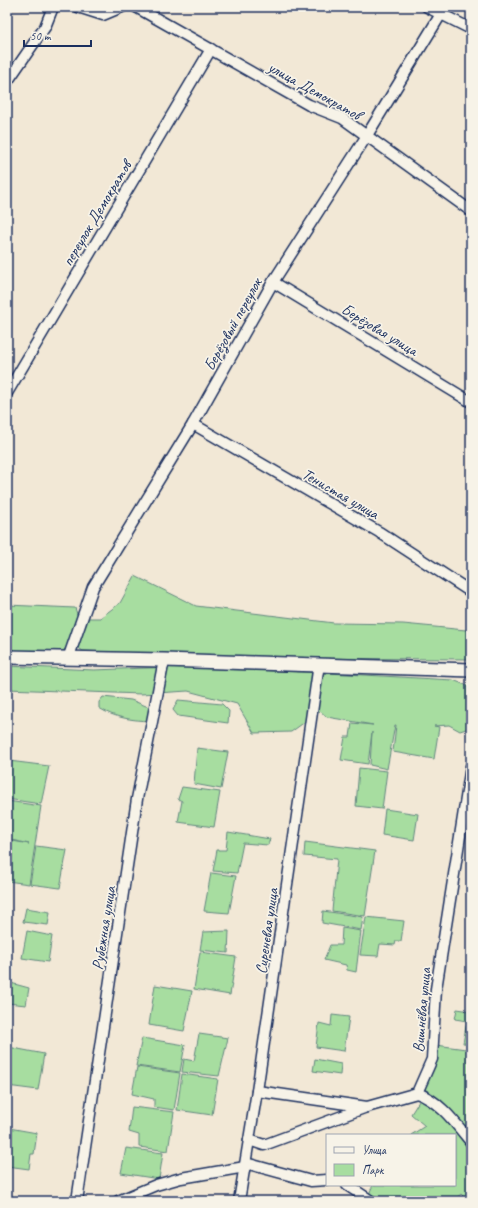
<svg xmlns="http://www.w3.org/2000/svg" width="478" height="1208" font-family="Caveat,sans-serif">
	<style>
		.green { fill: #a7dda0; stroke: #61867f }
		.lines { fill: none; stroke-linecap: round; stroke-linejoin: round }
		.minor-casing { stroke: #1b2f5e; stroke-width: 13 }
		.tertiary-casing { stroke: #1b2f5e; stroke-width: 16 }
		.minor { stroke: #f7f3e8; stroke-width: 10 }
		.tertiary { stroke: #f7f3e8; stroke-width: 13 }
		.labels { text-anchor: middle; stroke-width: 3.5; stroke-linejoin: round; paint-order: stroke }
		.street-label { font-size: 16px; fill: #1b2f5e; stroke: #f7f3e8 }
	</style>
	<rect width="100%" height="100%" fill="#f2e8d6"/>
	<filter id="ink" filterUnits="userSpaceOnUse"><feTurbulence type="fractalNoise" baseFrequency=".025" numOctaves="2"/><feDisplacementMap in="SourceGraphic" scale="8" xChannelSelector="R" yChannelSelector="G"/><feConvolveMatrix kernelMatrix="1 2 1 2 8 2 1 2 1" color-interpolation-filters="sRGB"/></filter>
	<g filter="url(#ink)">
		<g class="green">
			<polygon points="135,576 196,606 334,623 403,624 466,630 471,627 471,659 258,658 83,651 77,647 86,618 100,618 120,603"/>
			<polygon points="7,605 75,608 78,617 67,646 61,654 7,652"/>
			<polygon points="7,666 94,670 173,667 328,673 453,680 468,686 471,702 469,728 460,731 449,725 434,726 439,727 434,759 393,752 396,725 395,725 387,769 370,765 372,732 368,764 341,760 345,737 350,737 352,723 373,725 327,717 320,711 291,732 254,733 237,704 188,691 141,694 7,689"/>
			<path d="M103 697 131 700 151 708 149 721C131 720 115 718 99 708V702Z"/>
			<polygon points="178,700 222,704 229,711 228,723 178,716 173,710"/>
			<polygon points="197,748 228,752 221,789 194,784"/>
			<polygon points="9,761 49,766 41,804 7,799"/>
			<polygon points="359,768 387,771 382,809 356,806"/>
			<polygon points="182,787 220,792 214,827 178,822 182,801 178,799"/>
			<polygon points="7,801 41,806 29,884 7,881 7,840 29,844 7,839"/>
			<polygon points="385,809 418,814 414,840 382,835"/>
			<polygon points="228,832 270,839 268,845 243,843 237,873 213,871 217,850 226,850"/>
			<polygon points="305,842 375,851 365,916 332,911 337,859 304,856"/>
			<polygon points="36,846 67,850 60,888 30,884"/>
			<polygon points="211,873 236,876 229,913 204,911"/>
			<polygon points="26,908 50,912 48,925 23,922"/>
			<polygon points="323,911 363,917 361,930 322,923"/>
			<polygon points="366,917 404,921 401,941 396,941 395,945 380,944 378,956 360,955"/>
			<polygon points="342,928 361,931 356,972 347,970 346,965 324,960 330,945 341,945"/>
			<polygon points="27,931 52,936 48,962 22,958"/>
			<polygon points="229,931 228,953 200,950 203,932"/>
			<polygon points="200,952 236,957 230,995 194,989"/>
			<polygon points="7,982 29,988 26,1005 7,1003"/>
			<polygon points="155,985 192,991 184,1031 149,1025"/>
			<polygon points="457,1009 471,1011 471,1044 463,1043 467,1021 455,1019"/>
			<polygon points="332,1015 349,1017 344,1051 316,1047 319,1023 331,1026"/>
			<polygon points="199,1034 228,1038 219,1076 182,1072 184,1059 194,1061"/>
			<polygon points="142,1038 185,1045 180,1072 136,1066"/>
			<polygon points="436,1045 466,1049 471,1047 471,1201 468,1201 461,1194 453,1201 366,1201 373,1185 455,1185 455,1135 411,1135 425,1126 411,1114 421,1098 427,1077 432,1073 436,1063"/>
			<polygon points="8,1047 44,1054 38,1090 7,1086"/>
			<polygon points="315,1059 341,1064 340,1075 313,1071"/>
			<polygon points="137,1067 180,1073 174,1110 154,1107 154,1099 132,1094"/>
			<polygon points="182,1074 218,1079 212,1115 177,1110"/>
			<polygon points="132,1107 174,1112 168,1151 139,1147 139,1135 129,1132"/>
			<polygon points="9,1128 37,1133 34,1154 31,1154 29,1169 7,1166"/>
			<polygon points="126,1148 163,1153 159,1179 121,1173"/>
		</g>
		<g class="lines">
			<defs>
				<g id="minor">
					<polyline points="78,7 103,15 122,7"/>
					<polyline points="136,7 309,105 342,118 471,211"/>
					<polyline points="427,7 471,29"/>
					<polyline points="7,82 45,27 53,7"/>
					<polyline points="273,282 471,402"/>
					<polyline points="7,393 211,49"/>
					<polyline points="193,424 379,532 471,592"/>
					<polyline points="68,659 93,587 193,424 273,282 366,137 441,14"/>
					<polyline points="257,1091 367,1107 417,1093 432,1059 436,989 471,766"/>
					<path d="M417 1093C440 1101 456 1124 471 1142"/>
					<polyline points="249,1140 264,1145 364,1108"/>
					<polyline points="347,1185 371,1201"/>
					<polyline points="77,1201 137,799 164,660"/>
					<polyline points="118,1201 156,1185 181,1178 245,1167 249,1164 311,1181 327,1180"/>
					<polyline points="239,1201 257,1091 319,664"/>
				</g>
				<polyline id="tertiary" points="7,657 164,660 471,670"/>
			</defs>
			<use href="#minor" class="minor-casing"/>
			<use href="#tertiary" class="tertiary-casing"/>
			<use href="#minor" class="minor"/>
			<use href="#tertiary" class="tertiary"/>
		</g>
	</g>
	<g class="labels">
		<g class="street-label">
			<text transform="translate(315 90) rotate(29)" y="6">улица Демократов</text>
			<text transform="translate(96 213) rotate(-59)" y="6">переулок Демократов</text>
			<text transform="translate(232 324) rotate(-61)" y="6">Берёзовый переулок</text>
			<text transform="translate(380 329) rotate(31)" y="6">Берёзовая улица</text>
			<text transform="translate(341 493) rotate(30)" y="6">Тенистая улица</text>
			<text transform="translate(103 928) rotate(-81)" y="6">Рубежная улица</text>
			<text transform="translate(266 931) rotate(-82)" y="6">Сиреневая улица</text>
			<text transform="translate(421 1010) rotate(-85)" y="6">Вишнёвая улица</text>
		</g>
	</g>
	<rect width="478" height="1208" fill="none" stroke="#f7f3e8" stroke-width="24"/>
	<rect x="12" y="12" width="454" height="1184" fill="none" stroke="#1b2f5e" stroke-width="1.5" filter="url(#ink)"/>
	<rect x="326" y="1134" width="130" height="52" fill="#f7f3e8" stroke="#9fa5b1"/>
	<rect x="334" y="1147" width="20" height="6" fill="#f7f3e8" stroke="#9fa5b1"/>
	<text x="362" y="1154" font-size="12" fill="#1b2f5e">Улица</text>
	<rect x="334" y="1164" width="20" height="12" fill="#a7dda0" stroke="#9fa5b1"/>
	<text x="362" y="1174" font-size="12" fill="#1b2f5e">Парк</text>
	<path d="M24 40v6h67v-6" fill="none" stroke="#1b2f5e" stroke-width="2"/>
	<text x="30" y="40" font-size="12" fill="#1b2f5e" stroke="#f7f3e8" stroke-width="3" paint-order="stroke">50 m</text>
</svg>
